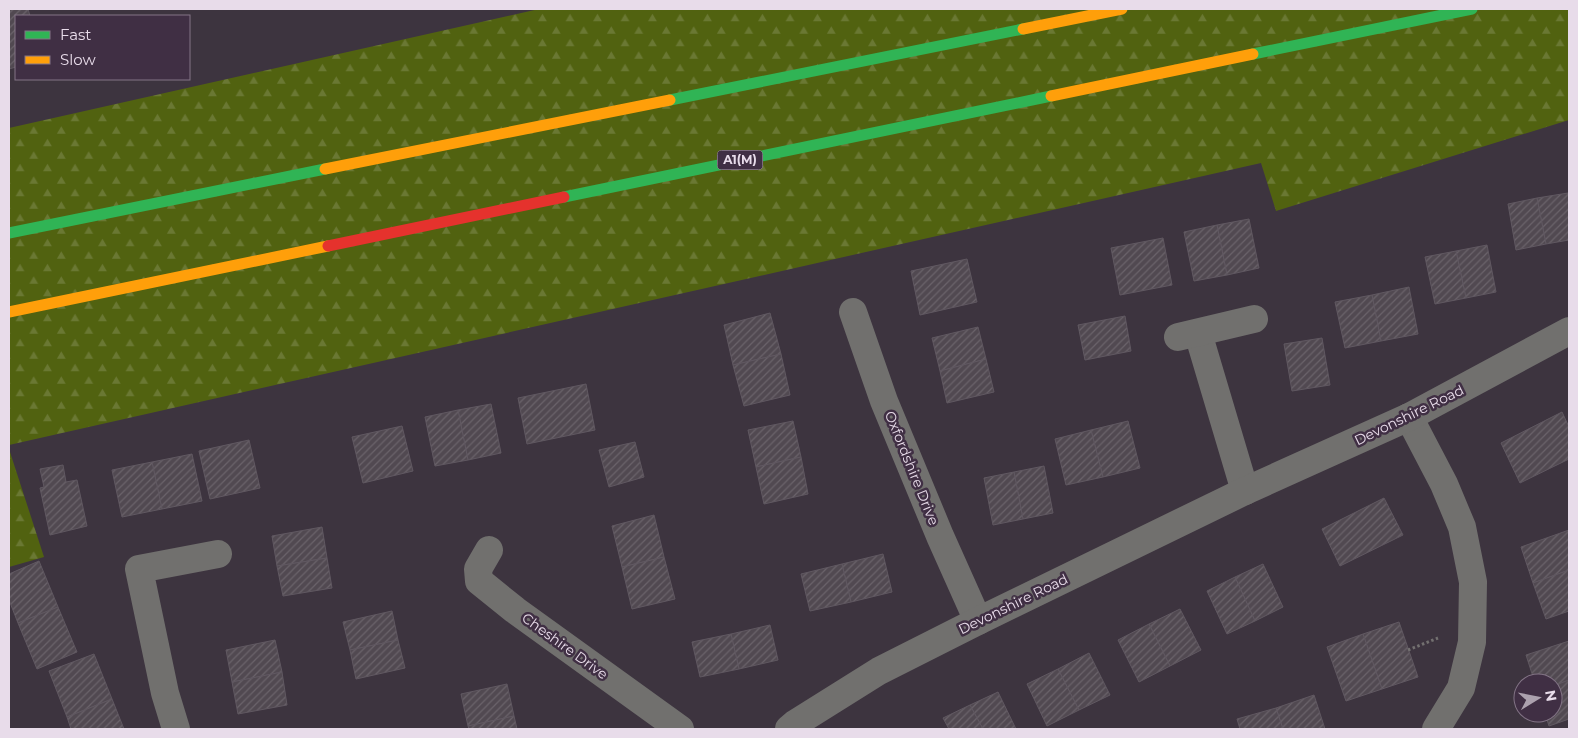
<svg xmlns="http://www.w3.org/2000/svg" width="1578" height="738" font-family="Montserrat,sans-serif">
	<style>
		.forest { fill: url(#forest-firs) }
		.building { fill: url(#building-hatch); stroke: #605861 }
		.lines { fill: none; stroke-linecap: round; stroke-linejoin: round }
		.path { stroke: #737070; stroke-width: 3; stroke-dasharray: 2.5 2.5; stroke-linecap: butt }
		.street { stroke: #71706e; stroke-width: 28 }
		.fast { stroke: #30b455; stroke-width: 11 }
		.slow { stroke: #ff9f0a; stroke-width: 11 }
		.jam { stroke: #e5322d; stroke-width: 11 }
		.labels { text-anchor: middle; stroke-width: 5; stroke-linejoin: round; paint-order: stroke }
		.shield { fill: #402f44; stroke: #b6a8b8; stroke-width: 1 }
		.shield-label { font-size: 12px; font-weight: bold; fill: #e8dcea }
		.street-label { font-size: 14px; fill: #e8dcea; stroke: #402f44 }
	</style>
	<defs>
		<pattern id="forest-firs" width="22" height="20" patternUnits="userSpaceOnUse" patternTransform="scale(1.25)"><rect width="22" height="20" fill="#516210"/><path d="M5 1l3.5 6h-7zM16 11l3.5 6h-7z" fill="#6a7833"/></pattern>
		<pattern id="building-hatch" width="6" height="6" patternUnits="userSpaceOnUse" patternTransform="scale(1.25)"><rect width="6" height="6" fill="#514951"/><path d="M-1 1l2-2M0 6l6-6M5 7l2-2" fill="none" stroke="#6a636a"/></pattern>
	</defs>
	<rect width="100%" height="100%" fill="#3d343f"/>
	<g class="forest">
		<polygon points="539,9 1569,9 1569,120 1276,211 1261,163 9,445 9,128"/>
		<polygon points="9,449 44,557 9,567"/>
	</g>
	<g class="building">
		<polygon points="9,9 28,9 30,16 16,16 16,67 9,69"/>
		<polygon points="1568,193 1569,202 1569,240 1546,244 1537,198"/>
		<polygon points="1537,198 1546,244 1516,250 1508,204"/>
		<polygon points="1249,219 1259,268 1227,275 1217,225"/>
		<polygon points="1217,225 1227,275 1194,281 1184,232"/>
		<polygon points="1163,238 1172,285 1120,295 1111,248"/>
		<polygon points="1487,245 1496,292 1466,298 1456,251"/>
		<polygon points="1456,251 1466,298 1435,304 1425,257"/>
		<polygon points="967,259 977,302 920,315 911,271"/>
		<polygon points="1409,287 1418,334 1381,341 1372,295"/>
		<polygon points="1372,295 1381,341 1345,348 1335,302"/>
		<polygon points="770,313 781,354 733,365 724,325"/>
		<polygon points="1125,316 1131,351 1085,360 1078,325"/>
		<polygon points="978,327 986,359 940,371 932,338"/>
		<polygon points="1322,338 1330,385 1292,391 1284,344"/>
		<polygon points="781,354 790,395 744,406 733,365"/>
		<polygon points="986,359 994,392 947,403 940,371"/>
		<polygon points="586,384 595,430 527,444 518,398"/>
		<polygon points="491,404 501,453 468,460 458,410"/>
		<polygon points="458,410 468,460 435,466 425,417"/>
		<polygon points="1562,412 1569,427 1569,459 1520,483 1501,443"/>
		<polygon points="793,421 801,457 756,467 748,430"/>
		<polygon points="1128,421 1140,468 1103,477 1091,430"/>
		<polygon points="402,426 413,471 363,483 352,437"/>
		<polygon points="1091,430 1103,477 1066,485 1055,439"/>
		<polygon points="249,440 260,488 210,499 199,451"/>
		<polygon points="635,442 644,477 609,487 599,450"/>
		<polygon points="192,454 202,501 162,509 152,462"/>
		<polygon points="801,457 808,494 764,504 756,467"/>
		<polygon points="152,462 162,509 122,517 112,470"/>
		<polygon points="63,465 66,482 77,480 87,526 50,535 40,488 44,487 40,469"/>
		<polygon points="1044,466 1053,513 1023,519 1014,472"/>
		<polygon points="1014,472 1023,519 993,525 984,478"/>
		<polygon points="1384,498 1403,535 1340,566 1322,529"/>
		<polygon points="654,515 664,557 622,567 612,526"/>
		<polygon points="322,527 327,558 277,566 272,536"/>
		<polygon points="1569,530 1569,570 1533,583 1521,547"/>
		<polygon points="883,554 892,592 851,602 842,564"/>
		<polygon points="664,557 675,599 632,609 622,567"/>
		<polygon points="327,558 332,588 283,596 277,566"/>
		<polygon points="39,561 58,607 18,623 9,600 9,574"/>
		<polygon points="842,564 851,602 810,611 801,574"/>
		<polygon points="1263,564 1283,607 1255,621 1235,577"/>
		<polygon points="1569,570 1569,611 1546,619 1533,583"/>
		<polygon points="1235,577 1255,621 1227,634 1207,591"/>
		<polygon points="58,607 77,652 37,669 18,623"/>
		<polygon points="1180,609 1201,650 1170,666 1149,624"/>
		<polygon points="392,611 398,640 350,650 343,622"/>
		<polygon points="1399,622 1418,677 1382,689 1363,634"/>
		<polygon points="1149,624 1170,666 1139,682 1118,640"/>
		<polygon points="770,625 778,660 739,669 731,634"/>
		<polygon points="731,634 739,669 700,677 692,642"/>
		<polygon points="1363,634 1382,689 1346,701 1327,647"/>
		<polygon points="275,640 282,672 232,682 226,650"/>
		<polygon points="398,640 405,668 356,679 350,650"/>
		<polygon points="1569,641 1569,680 1553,686 1553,683 1535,683 1526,655"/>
		<polygon points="1089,653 1110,695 1079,710 1058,669"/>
		<polygon points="94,654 112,699 67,717 49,671"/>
		<polygon points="1058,669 1079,710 1047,726 1027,684"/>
		<polygon points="282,672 287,705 238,714 232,682"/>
		<polygon points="1569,680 1569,719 1549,726 1545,713 1553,713 1553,686"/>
		<polygon points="507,684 514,716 468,726 461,694"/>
		<polygon points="998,692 1016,729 983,729 970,705"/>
		<polygon points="1314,695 1325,729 1283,729 1276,708"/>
		<polygon points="112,699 124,729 71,729 67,717"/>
		<polygon points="970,705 983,729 949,729 943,718"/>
		<polygon points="1276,708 1283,729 1240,729 1237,719"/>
		<polygon points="514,716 517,729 469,729 468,726"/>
	</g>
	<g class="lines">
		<polyline class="path" points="1408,650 1438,638"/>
		<g class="street">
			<polyline points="853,312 884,401 940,536 978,621"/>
			<polyline points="1198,333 1245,491"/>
			<polyline points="1178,337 1254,319"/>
			<polyline points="1409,417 1444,484 1462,527 1473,582 1472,642 1461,688 1436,729"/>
			<polyline points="489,550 478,569 479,581 515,610 680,729"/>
			<polyline points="176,729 165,693 139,569 218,554"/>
			<polyline points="789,729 796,723 879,671 978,621 1245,491 1409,417 1569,331"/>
		</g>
		<g class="fast">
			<polyline points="1253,54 1472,9"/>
			<polyline points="670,100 1023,29"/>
			<polyline points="564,197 1051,96"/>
			<polyline points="9,233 325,169"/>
		</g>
		<g class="slow">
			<polyline points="1023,29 1122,9"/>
			<polyline points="1051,96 1253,54"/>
			<polyline points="325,169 670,100"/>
			<polyline points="9,312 328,246"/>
		</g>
		<polyline class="jam" points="328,246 564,197"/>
	</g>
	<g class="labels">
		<rect class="shield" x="717.5" y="150.5" width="45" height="19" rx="4"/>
		<g class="shield-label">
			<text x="740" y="164">A1(M)</text>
		</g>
		<g class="street-label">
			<text transform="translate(1409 415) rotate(-26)" y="5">Devonshire Road</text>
			<text transform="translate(912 468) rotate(68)" y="5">Oxfordshire Drive</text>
			<text transform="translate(1013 604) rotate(-26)" y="5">Devonshire Road</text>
			<text transform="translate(565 646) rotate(36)" y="5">Cheshire Drive</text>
		</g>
	</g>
	<rect width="1578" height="738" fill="none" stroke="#e8dcea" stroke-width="20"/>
	<rect x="15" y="15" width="175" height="65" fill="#402f44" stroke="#837486"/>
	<rect x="25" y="31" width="25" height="8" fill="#30b455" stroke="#837486"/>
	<text x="60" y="40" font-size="15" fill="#e8dcea">Fast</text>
	<rect x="25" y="56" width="25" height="8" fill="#ff9f0a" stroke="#837486"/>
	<text x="60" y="65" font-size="15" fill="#e8dcea">Slow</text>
	<g transform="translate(1538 698) rotate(80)"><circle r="24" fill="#402f44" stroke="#837486"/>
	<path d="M0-4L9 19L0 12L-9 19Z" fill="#aca1ae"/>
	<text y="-8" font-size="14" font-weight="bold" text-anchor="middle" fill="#e8dcea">N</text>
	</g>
</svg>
